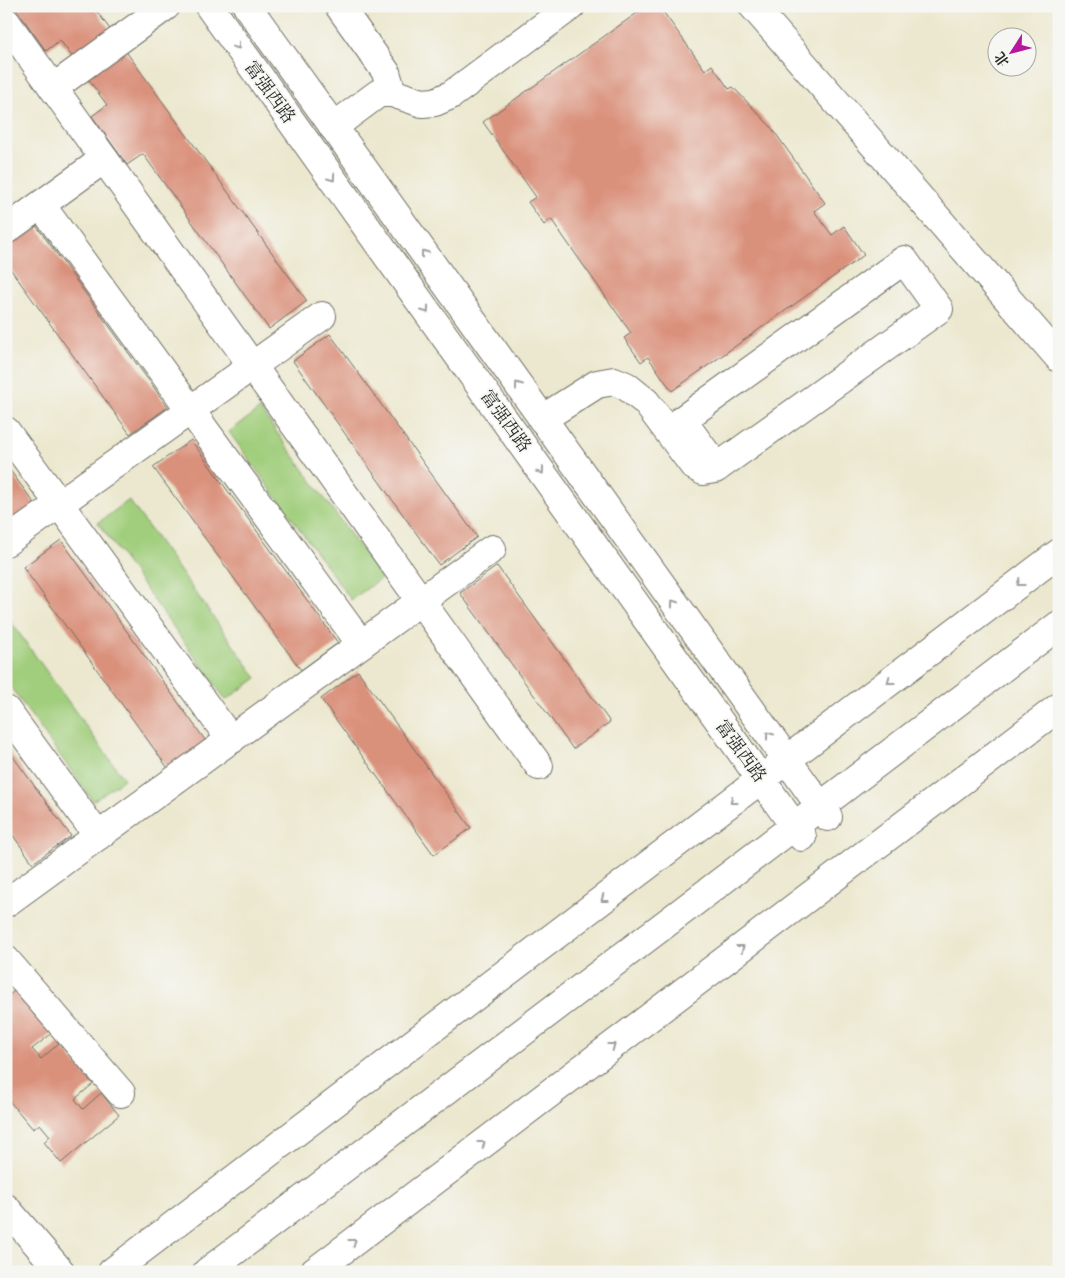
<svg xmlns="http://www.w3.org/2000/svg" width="1065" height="1278" font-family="'Old Standard TT','Noto Serif SC',serif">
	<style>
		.green { fill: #a0ce7c; stroke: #667c54 }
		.building { fill: #da917b }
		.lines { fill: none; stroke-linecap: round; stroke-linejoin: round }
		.minor-casing { stroke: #6f6d64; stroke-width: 30 }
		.major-casing { stroke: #6f6d64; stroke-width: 30 }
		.minor { stroke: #fff; stroke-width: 28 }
		.major { stroke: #fff; stroke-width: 28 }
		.oneway { stroke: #a0a0a0 }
		.labels { text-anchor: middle; stroke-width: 4; stroke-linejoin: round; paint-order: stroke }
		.street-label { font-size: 18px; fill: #2b2b2b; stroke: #f6f6f2 }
	</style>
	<rect width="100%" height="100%" fill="#f6f6f2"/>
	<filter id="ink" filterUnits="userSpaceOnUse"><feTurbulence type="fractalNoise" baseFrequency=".02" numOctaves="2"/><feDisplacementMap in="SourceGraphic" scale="10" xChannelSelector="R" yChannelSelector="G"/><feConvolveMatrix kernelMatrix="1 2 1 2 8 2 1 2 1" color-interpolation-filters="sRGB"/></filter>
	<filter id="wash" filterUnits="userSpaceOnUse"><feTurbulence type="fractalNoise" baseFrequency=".0096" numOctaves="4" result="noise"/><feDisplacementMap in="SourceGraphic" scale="20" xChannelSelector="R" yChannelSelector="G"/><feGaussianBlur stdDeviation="1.12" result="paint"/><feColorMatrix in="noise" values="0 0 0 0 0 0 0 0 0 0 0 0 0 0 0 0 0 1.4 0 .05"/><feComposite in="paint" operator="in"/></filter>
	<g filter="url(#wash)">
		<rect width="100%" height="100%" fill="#ece8cf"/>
		<g class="green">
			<polygon points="260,409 382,578 351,600 229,432"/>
			<polygon points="129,500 257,678 226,700 98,523"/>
			<polygon points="6,615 124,779 93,801 6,681"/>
		</g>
		<g id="blocks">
			<g class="building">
				<polygon points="14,6 93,6 307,301 269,329 143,154 127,165 92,116 107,105 60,40 46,51"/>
				<polygon points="647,6 659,6 705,70 712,65 729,89 733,87 771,127 825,203 814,211 832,235 844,226 864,255 672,391 648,357 641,362 624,338 631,333 551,219 544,225 528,202 536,197 483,122"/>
				<polygon points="35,224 168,407 130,434 6,263 6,245"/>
				<polygon points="330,334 477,537 439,565 293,361"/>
				<polygon points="191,440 338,643 301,670 153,467"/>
				<polygon points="6,465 35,504 6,525"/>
				<polygon points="61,540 208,744 170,771 23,567"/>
				<polygon points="497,566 610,722 573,749 460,593"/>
				<polygon points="358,671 471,828 434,855 321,699"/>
				<polygon points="6,747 71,836 33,863 6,826"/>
				<polygon points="14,991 51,1034 32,1049 41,1059 59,1043 93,1084 75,1099 83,1109 101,1093 119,1115 61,1163 44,1142 50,1136 40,1124 33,1129 6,1097 12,1092 6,1085 6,998"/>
			</g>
		</g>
	</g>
	<g filter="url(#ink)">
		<use href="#blocks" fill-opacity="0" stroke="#6f6d64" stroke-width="1"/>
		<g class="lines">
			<defs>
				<g id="minor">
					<polyline points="339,6 386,72 392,93"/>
					<polyline points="753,6 1059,358"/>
					<polyline points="6,22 539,766"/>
					<polyline points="53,88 166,6"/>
					<polyline points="333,127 379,93 392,93 422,103 435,102 451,95 571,6"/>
					<polyline points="41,205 361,644"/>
					<polyline points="6,230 104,159"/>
					<polyline points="542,419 597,384 614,381 626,386 646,402 694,466 703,471 715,469 939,309 904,260 682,420 717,468"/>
					<polyline points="6,431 231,740"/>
					<polyline points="6,542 322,316"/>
					<polyline points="6,710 98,836"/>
					<polyline points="6,903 492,549"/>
					<polyline points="6,960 121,1093"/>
					<polyline points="6,1208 61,1272"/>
					<polyline points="112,1272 1059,553"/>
					<polyline points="314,1272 1059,707"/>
				</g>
				<g id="major">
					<polyline points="209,6 802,837"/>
					<polyline points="247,6 828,817"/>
					<polyline points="207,1272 1059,625"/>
				</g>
			</defs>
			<use href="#minor" class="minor-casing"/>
			<use href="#major" class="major-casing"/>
			<use href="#minor" class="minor"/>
			<use href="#major" class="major"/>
		</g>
		<defs><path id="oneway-chevron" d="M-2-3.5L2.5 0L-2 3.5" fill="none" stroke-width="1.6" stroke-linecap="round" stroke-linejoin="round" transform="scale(1.25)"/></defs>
		<g class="oneway">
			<use href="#oneway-chevron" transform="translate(237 46) rotate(54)"/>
			<use href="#oneway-chevron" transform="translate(332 178) rotate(54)"/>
			<use href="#oneway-chevron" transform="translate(424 253) rotate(-126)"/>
			<use href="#oneway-chevron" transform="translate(426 310) rotate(54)"/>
			<use href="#oneway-chevron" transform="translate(518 385) rotate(-126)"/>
			<use href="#oneway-chevron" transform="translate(541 471) rotate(54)"/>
			<use href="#oneway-chevron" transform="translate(1020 583) rotate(143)"/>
			<use href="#oneway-chevron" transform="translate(674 603) rotate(-126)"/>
			<use href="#oneway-chevron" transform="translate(890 681) rotate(143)"/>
			<use href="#oneway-chevron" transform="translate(769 735) rotate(-126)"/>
			<use href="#oneway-chevron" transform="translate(733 801) rotate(143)"/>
			<use href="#oneway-chevron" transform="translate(604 899) rotate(143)"/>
			<use href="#oneway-chevron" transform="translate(741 948) rotate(-37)"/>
			<use href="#oneway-chevron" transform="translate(612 1046) rotate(-37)"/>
			<use href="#oneway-chevron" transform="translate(482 1144) rotate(-37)"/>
			<use href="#oneway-chevron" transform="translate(353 1242) rotate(-37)"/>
		</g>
	</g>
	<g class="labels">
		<g class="street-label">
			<text transform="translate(270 92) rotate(54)" y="6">富强西路</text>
			<text transform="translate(506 421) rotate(54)" y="6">富强西路</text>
			<text transform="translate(741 751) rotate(54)" y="6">富强西路</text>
		</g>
	</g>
	<rect width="1065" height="1278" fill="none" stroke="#f6f6f2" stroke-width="25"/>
	<g transform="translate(1012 52) rotate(234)"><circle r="24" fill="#f6f6f2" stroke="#a5a5a2"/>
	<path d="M0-4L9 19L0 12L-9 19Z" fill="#b5179e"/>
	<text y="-8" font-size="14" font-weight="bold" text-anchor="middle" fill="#2b2b2b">北</text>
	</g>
</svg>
